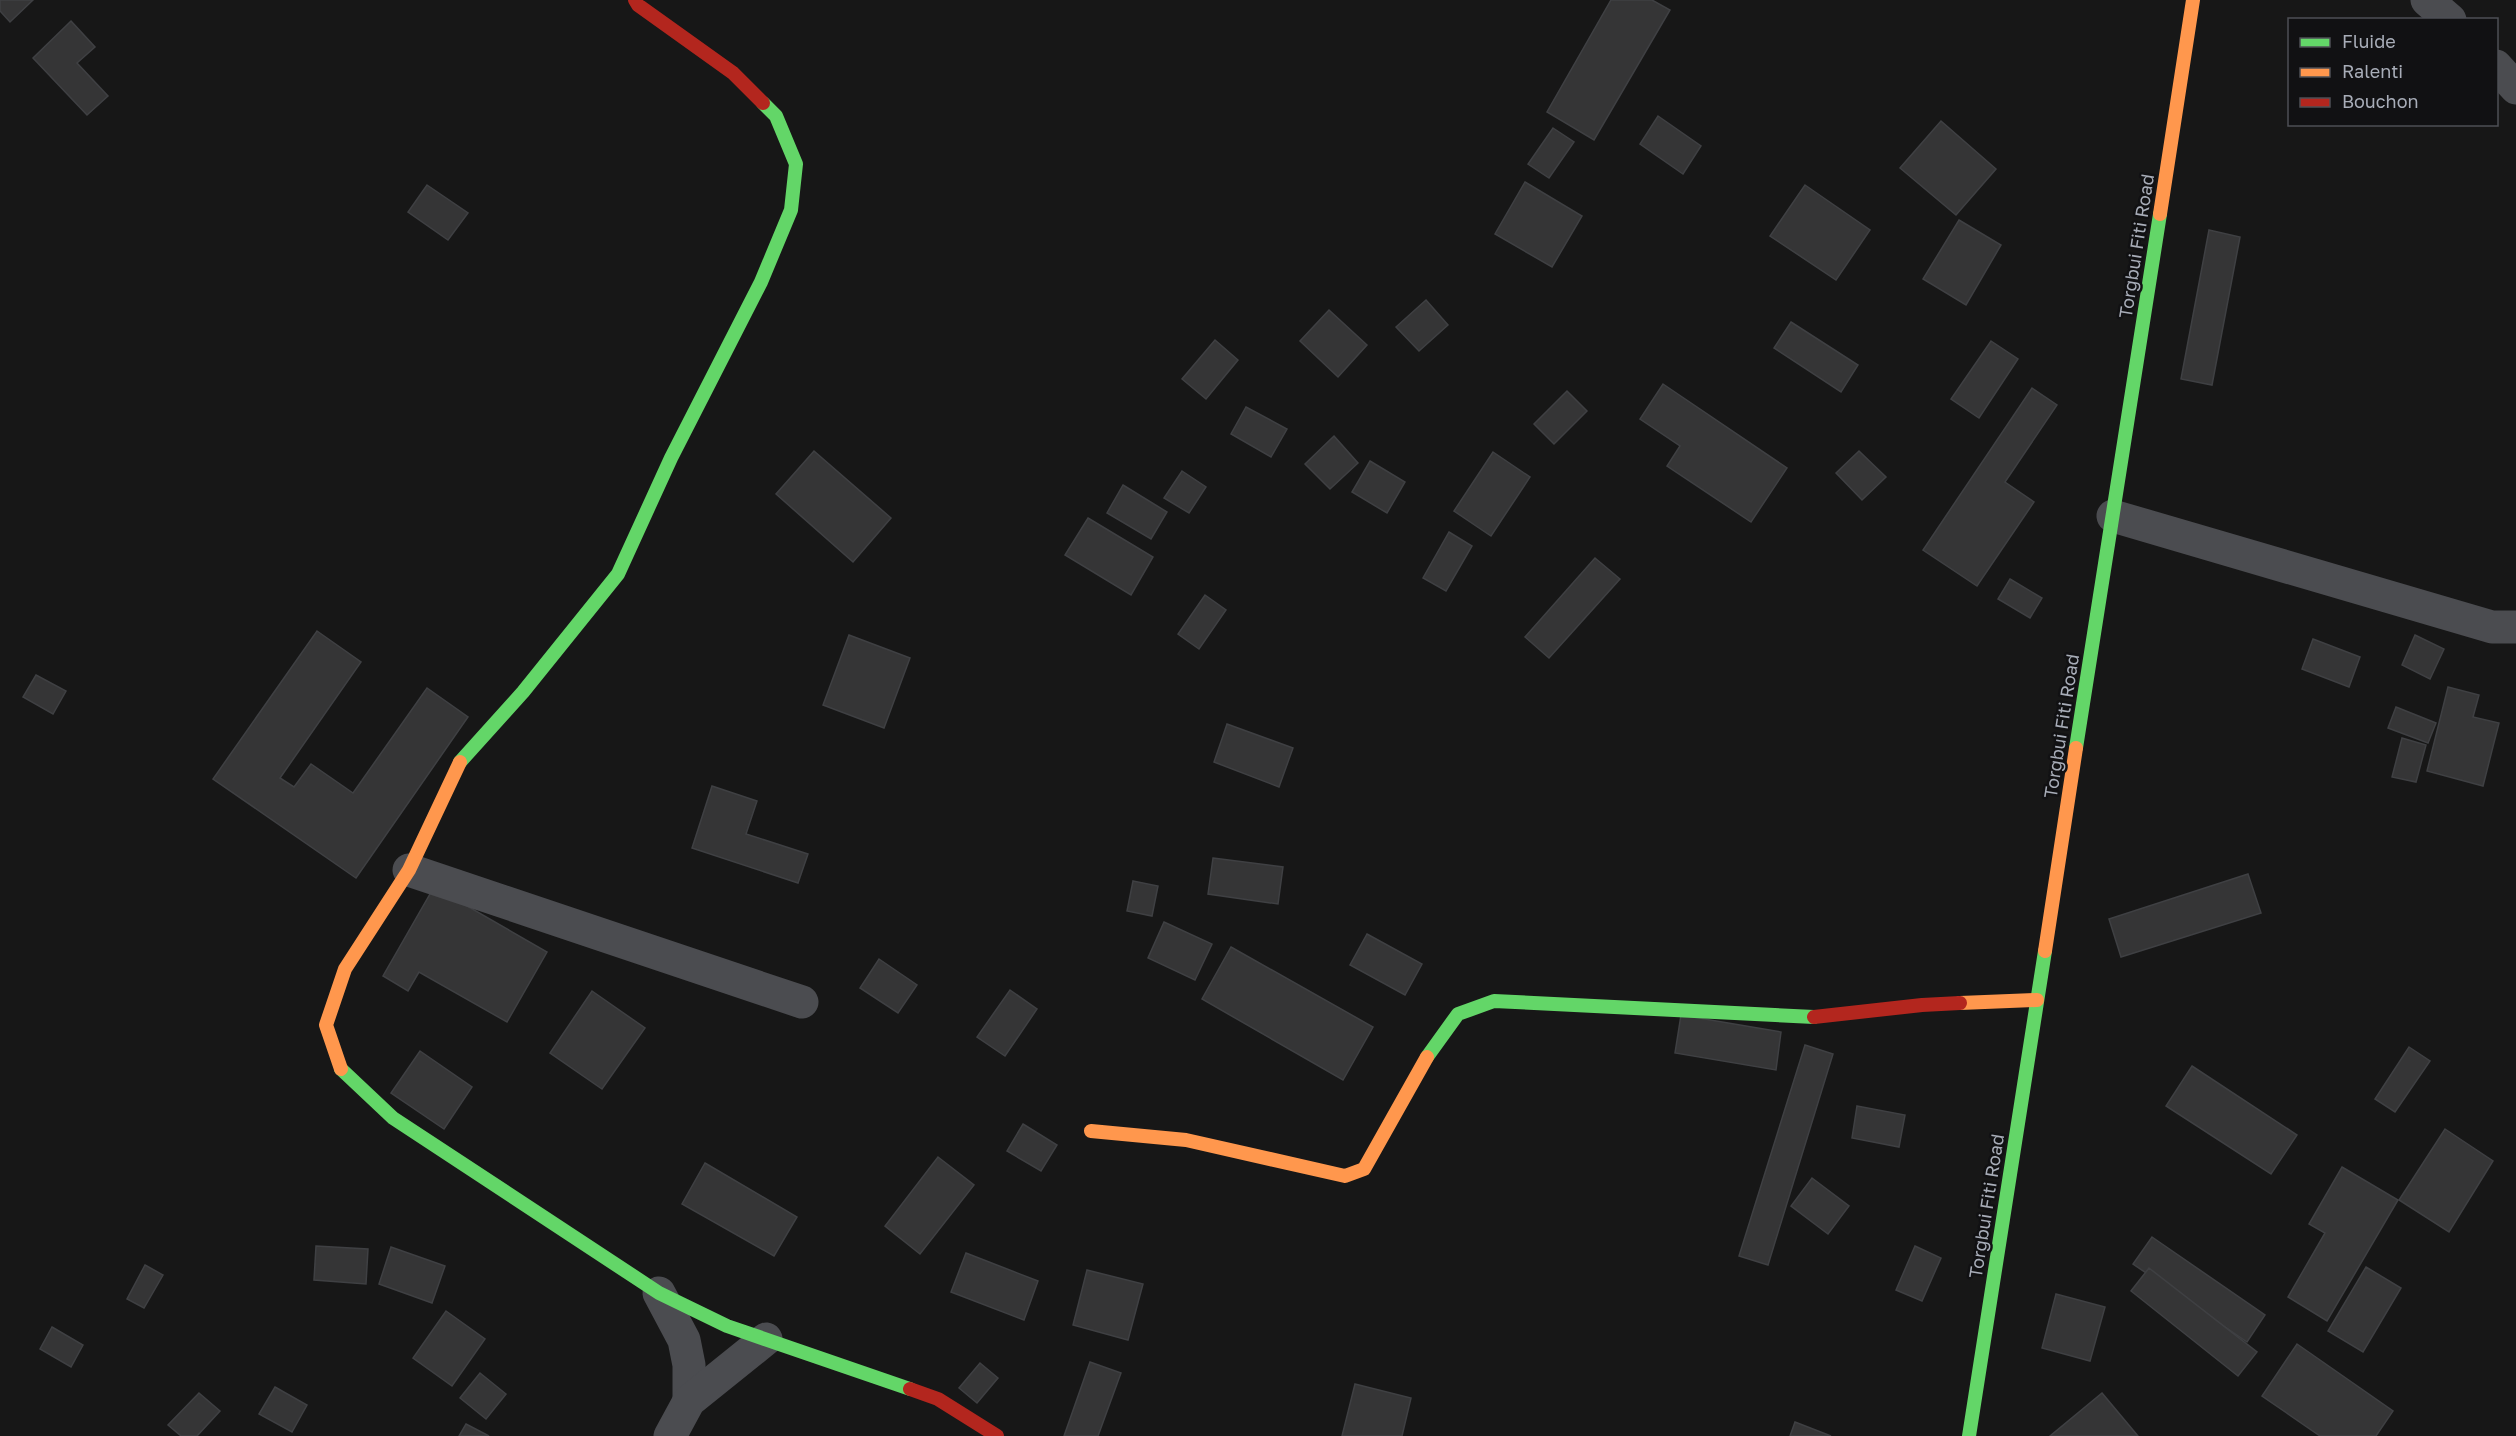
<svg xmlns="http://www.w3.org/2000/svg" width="2516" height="1436" font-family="'Golos Text',sans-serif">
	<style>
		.building { fill: #353536; stroke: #3f4043; stroke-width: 1.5 }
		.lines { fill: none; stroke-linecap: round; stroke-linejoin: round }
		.street { stroke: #4b4c50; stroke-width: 33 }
		.fast { stroke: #63d668; stroke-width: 14 }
		.slow { stroke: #ff974d; stroke-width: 14 }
		.jam { stroke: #b3261e; stroke-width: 14 }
		.labels { text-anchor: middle; stroke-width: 5; stroke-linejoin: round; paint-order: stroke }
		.street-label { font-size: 18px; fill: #a8adb8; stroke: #111113 }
	</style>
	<rect width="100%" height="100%" fill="#171717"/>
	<g class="building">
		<polygon points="0,0 33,0 10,22 0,11"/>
		<polygon points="1611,0 1652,0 1670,10 1594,140 1547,112"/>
		<polygon points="71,21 95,47 77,63 108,96 87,115 33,58"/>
		<polygon points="1658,116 1701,146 1683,174 1640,144"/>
		<polygon points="1941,121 1996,169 1956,215 1900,168"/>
		<polygon points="1553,128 1574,142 1549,178 1528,164"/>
		<polygon points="1525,182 1582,216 1552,267 1495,234"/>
		<polygon points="427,185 468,213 448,240 408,212"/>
		<polygon points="1805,185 1870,230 1836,280 1770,236"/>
		<polygon points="1959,220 2001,245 1966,305 1923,279"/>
		<polygon points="2209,230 2240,237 2212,385 2181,379"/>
		<polygon points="1426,300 1448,325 1419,351 1396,327"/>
		<polygon points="1329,310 1367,345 1338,377 1300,341"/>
		<polygon points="1791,322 1858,365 1841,392 1774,348"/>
		<polygon points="1215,340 1238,360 1206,399 1182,379"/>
		<polygon points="1991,341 2018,359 1979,418 1951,399"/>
		<polygon points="1663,384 1787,468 1751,522 1667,466 1680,446 1640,419"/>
		<polygon points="2032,388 2057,405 2005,482 2034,502 1977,586 1923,550"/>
		<polygon points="1567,391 1587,411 1554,444 1534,424"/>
		<polygon points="1246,407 1287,429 1271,457 1231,434"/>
		<polygon points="1334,436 1358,463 1330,489 1305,464"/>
		<polygon points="814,451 891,518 853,562 776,494"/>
		<polygon points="1859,451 1886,477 1862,500 1836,473"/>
		<polygon points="1493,452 1530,477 1491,536 1454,511"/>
		<polygon points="1370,461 1405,482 1387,513 1352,492"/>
		<polygon points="1182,471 1206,487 1189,513 1164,498"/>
		<polygon points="1123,485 1167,512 1151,539 1107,513"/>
		<polygon points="1088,518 1153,557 1131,595 1065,555"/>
		<polygon points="1449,532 1472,546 1446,591 1423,578"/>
		<polygon points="1595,558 1620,579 1549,658 1525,637"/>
		<polygon points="2010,579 2042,598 2030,618 1998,599"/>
		<polygon points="1205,595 1226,610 1199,649 1178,634"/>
		<polygon points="317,631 361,662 280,778 294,787 311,764 353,793 427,688 468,717 356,878 213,779"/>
		<polygon points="849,635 910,658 884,728 823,705"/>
		<polygon points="2415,635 2444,649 2430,679 2402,665"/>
		<polygon points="2313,639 2360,657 2349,687 2302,669"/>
		<polygon points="36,675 66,691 53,714 23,697"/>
		<polygon points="2448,687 2479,695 2473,717 2499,723 2483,786 2427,771"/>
		<polygon points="2396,707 2436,723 2428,743 2388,728"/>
		<polygon points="1227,724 1293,748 1279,787 1214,762"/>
		<polygon points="2402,738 2426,745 2416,782 2392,777"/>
		<polygon points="712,786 757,801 746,834 808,854 798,883 692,848"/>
		<polygon points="1213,858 1283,867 1278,904 1208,894"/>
		<polygon points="2248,874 2261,913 2121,957 2109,919"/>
		<polygon points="1133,881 1158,886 1152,916 1127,911"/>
		<polygon points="434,887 547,952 507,1022 419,972 408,991 383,976"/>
		<polygon points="1164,922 1212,944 1195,980 1148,958"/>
		<polygon points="1367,934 1422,964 1405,995 1350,965"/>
		<polygon points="1231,947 1373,1027 1343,1080 1202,999"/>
		<polygon points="879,959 917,985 898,1013 860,988"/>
		<polygon points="1010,990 1037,1009 1005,1056 977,1037"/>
		<polygon points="592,991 645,1028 602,1089 550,1053"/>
		<polygon points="1681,1015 1781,1032 1776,1070 1675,1053"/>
		<polygon points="1805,1045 1833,1054 1768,1265 1739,1256"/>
		<polygon points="2409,1047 2430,1061 2395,1112 2375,1099"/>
		<polygon points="420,1051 472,1087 444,1129 391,1093"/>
		<polygon points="2192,1066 2297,1135 2271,1174 2166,1106"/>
		<polygon points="1857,1106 1905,1115 1899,1147 1852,1138"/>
		<polygon points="1023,1124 1057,1145 1041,1171 1007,1151"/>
		<polygon points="2445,1129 2493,1161 2449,1232 2399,1200"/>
		<polygon points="938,1157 974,1185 920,1254 885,1226"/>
		<polygon points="705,1163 797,1217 774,1256 682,1204"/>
		<polygon points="2342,1167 2398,1200 2327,1321 2288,1297 2325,1233 2309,1224"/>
		<polygon points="1812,1178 1849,1206 1828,1234 1791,1206"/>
		<polygon points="2152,1237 2265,1315 2247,1342 2133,1264"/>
		<polygon points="316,1246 368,1249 366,1284 314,1280"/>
		<polygon points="1915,1246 1941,1258 1922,1301 1896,1290"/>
		<polygon points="391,1247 445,1266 432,1303 379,1284"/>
		<polygon points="966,1253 1038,1281 1024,1320 951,1292"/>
		<polygon points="145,1265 163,1275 144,1308 127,1299"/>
		<polygon points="2366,1267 2401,1288 2363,1352 2328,1331"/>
		<polygon points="2149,1268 2257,1352 2238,1376 2131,1291"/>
		<polygon points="1087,1270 1143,1284 1128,1340 1073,1325"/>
		<polygon points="2056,1294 2105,1307 2090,1361 2042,1348"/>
		<polygon points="446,1311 485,1339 452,1386 413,1358"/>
		<polygon points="52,1327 83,1345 71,1367 40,1349"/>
		<polygon points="2297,1344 2393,1411 2376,1436 2320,1436 2262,1396"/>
		<polygon points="1090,1362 1121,1373 1098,1436 1064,1436"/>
		<polygon points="980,1363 998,1378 977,1403 959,1388"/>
		<polygon points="480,1373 506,1394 486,1419 460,1398"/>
		<polygon points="1355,1384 1411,1398 1402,1436 1342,1436"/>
		<polygon points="275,1387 307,1405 292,1432 259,1414"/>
		<polygon points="199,1393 220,1411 197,1436 181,1436 168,1425"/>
		<polygon points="2102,1393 2138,1436 2050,1436"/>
		<polygon points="1795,1422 1831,1436 1790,1436"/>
		<polygon points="466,1424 489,1436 459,1436"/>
	</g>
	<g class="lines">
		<g class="street">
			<polyline points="2427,0 2450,20"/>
			<polyline points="2496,66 2516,88"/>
			<polyline points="2113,516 2492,627 2516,627"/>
			<polyline points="409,870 802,1002"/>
			<polyline points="659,1293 684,1340 689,1365 689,1401"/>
			<polyline points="670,1436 689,1401 766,1339"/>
		</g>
		<g class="fast">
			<polyline points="2076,748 2160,214"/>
			<polyline points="460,762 523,692 618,574 671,458 761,282 791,210 796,164 776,116 763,103"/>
			<polyline points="1427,1057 1458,1014 1494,1001 1814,1017"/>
			<polyline points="341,1069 393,1118 659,1293 727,1326 910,1389"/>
			<polyline points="1969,1436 2045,951"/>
		</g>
		<g class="slow">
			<polyline points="2160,214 2193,0"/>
			<polyline points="2045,951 2076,748"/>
			<polyline points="1960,1003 2037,1000"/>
			<polyline points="341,1069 326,1025 345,969 409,870 460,762"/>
			<polyline points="1091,1131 1186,1140 1345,1176 1364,1169 1427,1057"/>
		</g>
		<g class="jam">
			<polyline points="635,0 638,5 733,73 763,103"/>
			<polyline points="1814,1017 1922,1005 1960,1003"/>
			<polyline points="910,1389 938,1399 997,1436"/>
		</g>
	</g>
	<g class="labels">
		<g class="street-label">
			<text transform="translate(2137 246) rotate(-81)" y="6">Torgbui Fiti Road</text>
			<text transform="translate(2062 726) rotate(-81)" y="6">Torgbui Fiti Road</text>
			<text transform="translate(1987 1206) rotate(-81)" y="6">Torgbui Fiti Road</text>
		</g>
	</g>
	<rect x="2288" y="18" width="210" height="108" fill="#111113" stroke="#4d4f55" stroke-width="1.5"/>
	<rect x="2300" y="38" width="30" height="9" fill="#63d668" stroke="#4d4f55" stroke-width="1.5"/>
	<text x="2342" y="48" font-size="18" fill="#a8adb8">Fluide</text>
	<rect x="2300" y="68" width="30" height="9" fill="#ff974d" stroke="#4d4f55" stroke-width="1.5"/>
	<text x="2342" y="78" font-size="18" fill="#a8adb8">Ralenti</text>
	<rect x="2300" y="98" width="30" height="9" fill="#b3261e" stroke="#4d4f55" stroke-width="1.5"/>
	<text x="2342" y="108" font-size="18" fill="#a8adb8">Bouchon</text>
</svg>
